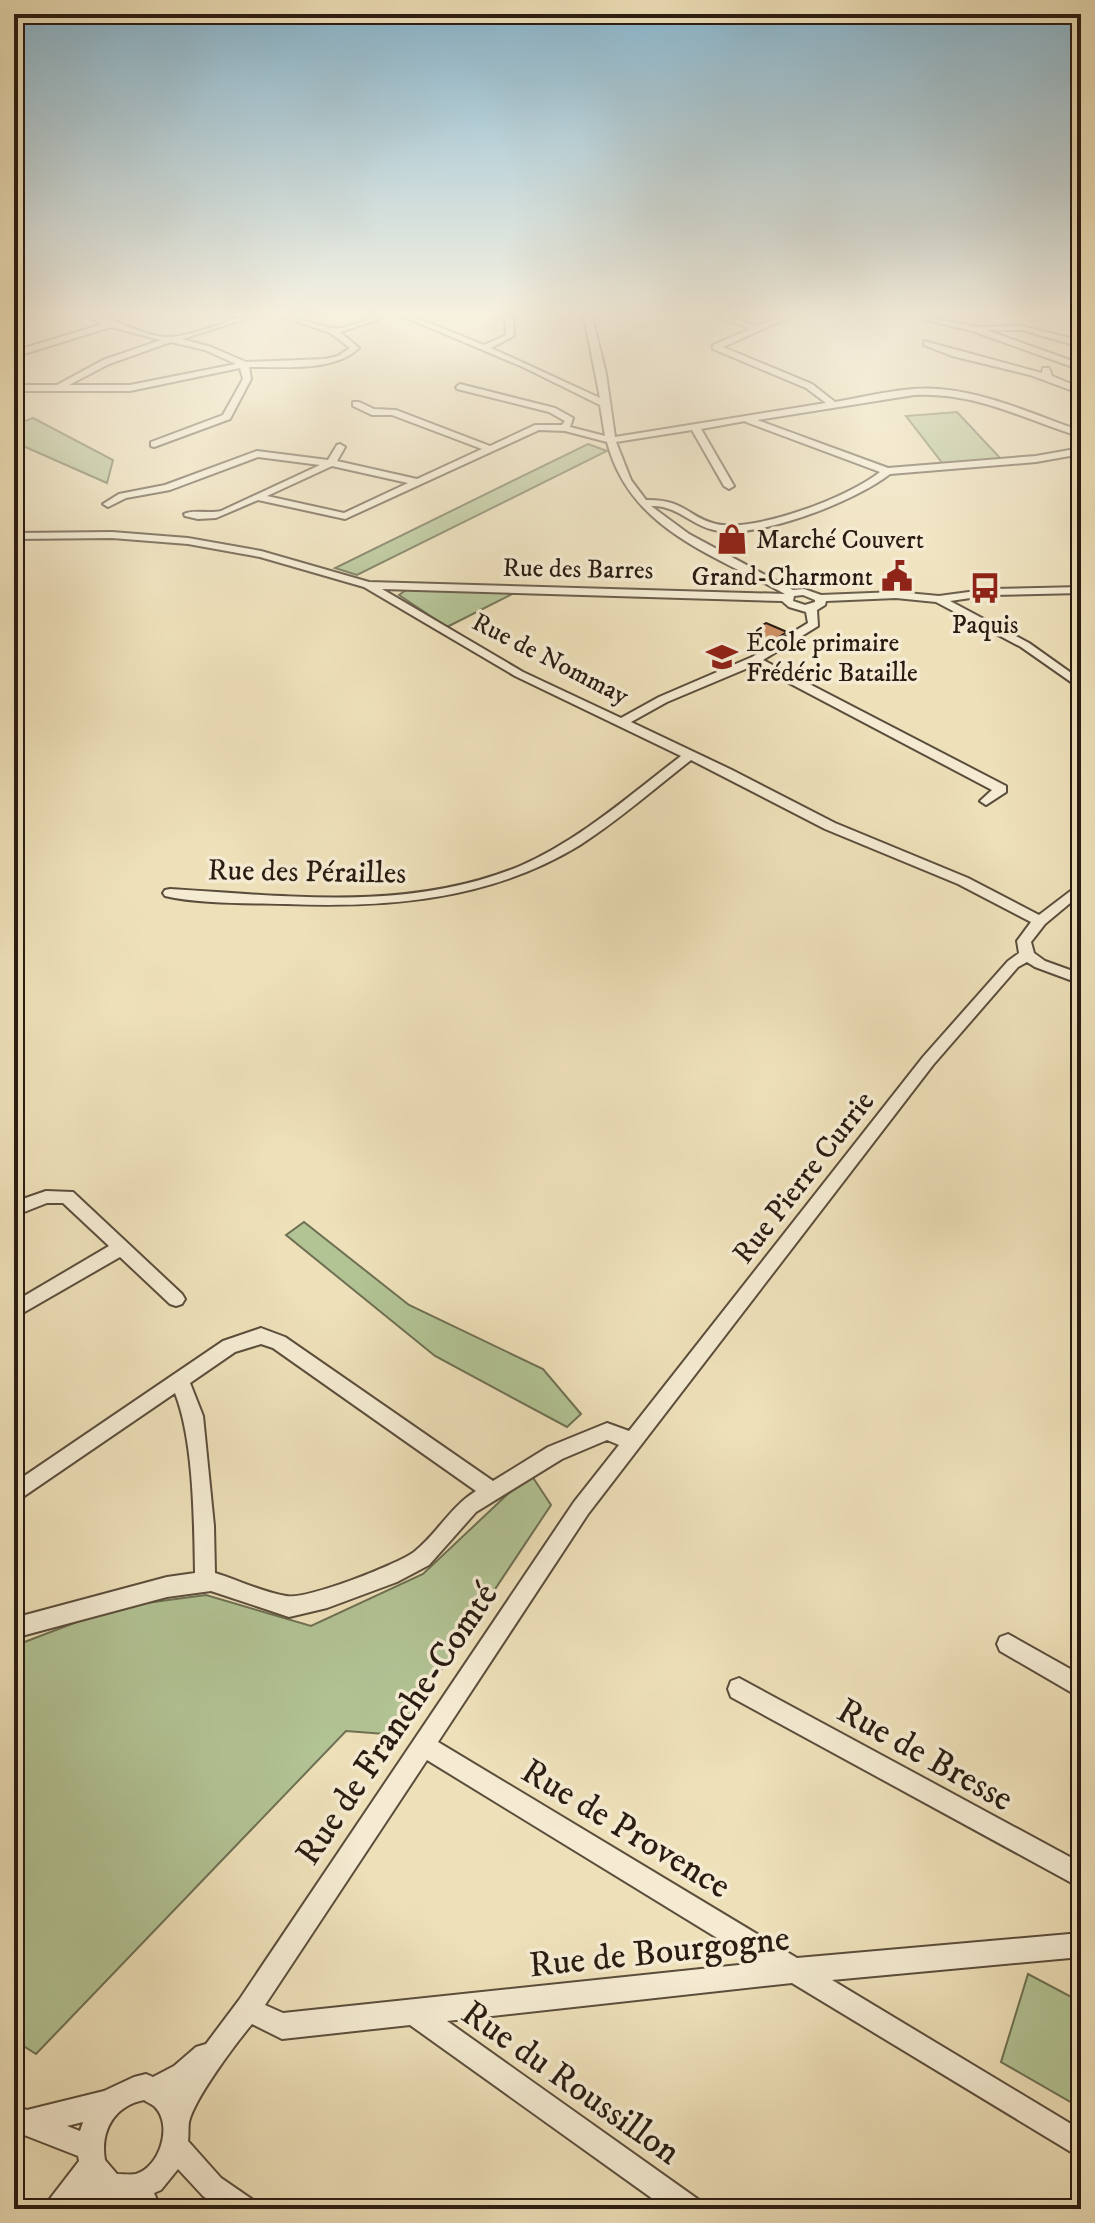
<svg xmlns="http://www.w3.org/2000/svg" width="1095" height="2223" font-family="'IM FELL DW Pica',serif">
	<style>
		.green { fill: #b2c394; stroke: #6e7053; stroke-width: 2 }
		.building { fill: #cc8e63; stroke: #2a1c12; stroke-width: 2 }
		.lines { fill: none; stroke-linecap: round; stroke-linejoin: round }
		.minor-casing { stroke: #5b4d3c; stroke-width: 4 }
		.minor { fill: #f4ebd2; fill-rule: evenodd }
		.labels { text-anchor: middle; stroke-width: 7; stroke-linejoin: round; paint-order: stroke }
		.far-poi-label { font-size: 26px; fill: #2a1c12; stroke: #f4ebd2; text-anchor: start }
		.far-street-label { font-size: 26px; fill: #2a1c12; stroke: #f4ebd2 }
		.street-label { font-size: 30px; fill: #2a1c12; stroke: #f4ebd2 }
		.near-street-label { font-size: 36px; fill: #2a1c12; stroke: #f4ebd2 }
	</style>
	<rect width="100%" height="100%" fill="#eee0b9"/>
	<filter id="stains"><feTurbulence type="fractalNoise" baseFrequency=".0025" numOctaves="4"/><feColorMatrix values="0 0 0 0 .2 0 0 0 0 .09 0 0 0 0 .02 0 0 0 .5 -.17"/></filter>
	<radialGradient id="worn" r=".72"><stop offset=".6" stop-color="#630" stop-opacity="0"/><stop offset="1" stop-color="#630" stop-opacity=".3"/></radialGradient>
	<g class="green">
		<polygon points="957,412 1001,459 943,464 906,416"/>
		<polygon points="33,418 113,460 107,483 14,442 14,425"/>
		<polygon points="588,444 607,451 357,575 335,568"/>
		<polygon points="409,588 518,591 447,627 399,595"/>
		<polygon points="304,1222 409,1305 543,1369 581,1414 567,1427 435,1356 286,1235"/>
		<polygon points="530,1473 551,1505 398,1735 346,1731 36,2054 14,2040 14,1646 116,1607 206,1595 311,1626 423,1574"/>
		<polygon points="1028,1974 1081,2002 1081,2108 1001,2062"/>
	</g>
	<polygon class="building" points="766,623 787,632 769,643 749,633"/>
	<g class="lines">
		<defs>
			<g id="minor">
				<polygon points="35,316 34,318 14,321 14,317"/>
				<path d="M88 316C114 315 144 339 172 337 195 335 222 323 244 316H255L182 339 211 347 246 362 325 359 338 356 350 348 330 333 282 316C300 316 315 326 332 328 347 331 370 315 388 316L340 332 359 348C332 373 284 366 249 367L251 379 230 419 154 447 151 446V442L223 415 243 379 240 368 130 391H14V385H57L103 360 161 340 111 327 14 357V351L103 324ZM171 342 205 350 236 364 130 385H69L109 364Z"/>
				<path d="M402 316H412L484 345 506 335 505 316H513L514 336 491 348 600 398 584 316H592L606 374 615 437 826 403 806 388 713 349V345L750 329 717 316H728L758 326 782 316H792L723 347 812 384 835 402C869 396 906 386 939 389 988 393 1035 415 1081 431V437C1023 419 977 392 914 395L757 420 888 468 1036 456 1081 448V454L1036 462 890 474C856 501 757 540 714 530 691 525 677 505 651 506L689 534 793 590 804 589 821 595 896 592 939 596 991 589 1081 587V593L991 595 950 601 1029 643 1081 680V689L1021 647 936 602 896 598 826 601 825 605 817 610 818 626 763 660 1006 786V792L986 805 980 801 992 790 755 665 667 702 631 722 732 770 835 823 968 878 1039 915 1081 883V894L1045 924 1031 942 1034 953 1045 961 1081 974V984L1035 967 1027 962 1018 967 933 1065 588 1514 438 1742 797 1958 1081 1933V1957L832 1980 1081 2130V2158L792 1983 447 2021 699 2200 703 2209H667L410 2025 282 2039 252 2024C236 2043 194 2099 189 2122 188 2128 189 2135 188 2141L221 2178 253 2200 257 2209H221L203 2196 178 2169 161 2190 154 2193 161 2209H134L130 2201H121L105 2209H45L49 2200 79 2161 78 2156 14 2131V2105L27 2110 104 2091 134 2077 146 2074 153 2077 174 2066 196 2047 206 2044 239 2000 574 1502 619 1445 607 1440 562 1459 476 1512 429 1565 397 1582 327 1608 289 1617 211 1591 167 1597 14 1638V1618L167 1577 195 1573C194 1521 194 1441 175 1393L14 1503V1483L223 1341 261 1328 285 1337 493 1481 548 1447 607 1423 629 1431 923 1057 1008 961 1019 953 1017 941 1031 922 958 884 825 829 691 760C654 789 619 820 580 845 490 900 389 908 286 904 251 903 198 904 165 896L163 893 165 890 170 889C286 896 410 912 520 866 580 840 630 795 681 756L515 676 364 587 260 557 188 544 112 538 14 539V533L112 532 188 538 261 551 369 582 785 594C713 554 630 530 607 442L565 431 539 430 345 519 258 500 216 518 198 519 185 516 184 514C192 509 209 514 221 511L320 465 258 457 170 490 126 498 108 507 103 504 119 494 165 485 257 451 328 460 337 445 340 444 345 447 337 461 417 479 482 449 392 415H372L353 406V402H359L374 409 396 410 490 446 535 425H562L565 421 549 412 457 389 456 387 460 384 555 408 573 418 570 427 605 436 600 405 523 367ZM745 421 746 422 880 472C849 497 755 533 716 524 687 517 685 499 646 500L631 480 616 442 692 430 724 486 729 489 734 486 701 429ZM332 466 408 483 344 513 267 496ZM382 589 782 601 789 607 806 612 808 623 752 657 659 697 621 718 523 672ZM803 595 815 600V602L805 605 793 601 794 596ZM261 1344 273 1348 476 1491C450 1507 437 1534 414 1552 396 1565 307 1600 286 1596 262 1592 238 1580 215 1573L214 1526 203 1416 190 1383 235 1352ZM427 1760 758 1963 283 2013 265 2005ZM144 2100C145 2101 155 2106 155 2107 173 2125 160 2167 136 2174 131 2175 123 2174 117 2174L105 2160C100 2131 114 2106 144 2100ZM83 2122 80 2131 67 2126Z"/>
				<polygon points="910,316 924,316 976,327 1022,326 1081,341 1081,347 1022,330 986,330 1081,364 1081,370 972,331"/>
				<polygon points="924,341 1042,373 1043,368 1049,368 1052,376 1081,388 1081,394 1030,375 952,356 924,345"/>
				<polygon points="46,1191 73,1192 182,1294 185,1299 182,1304 176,1306 170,1304 120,1257 14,1318 14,1302 109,1246 63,1203 47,1203 14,1216 14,1202"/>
				<polygon points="1008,1634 1081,1675 1081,1698 1000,1651 997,1644 1000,1637"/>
				<polygon points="739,1678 1081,1863 1081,1888 731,1697 728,1689 731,1681"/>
			</g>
		</defs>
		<use href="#minor" class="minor-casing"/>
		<use href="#minor" class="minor"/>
	</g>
	<linearGradient id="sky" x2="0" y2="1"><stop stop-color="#88b8d2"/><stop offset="0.5" stop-color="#f7f1e0"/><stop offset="1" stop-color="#f7f1e0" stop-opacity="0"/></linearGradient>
	<rect width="1095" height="627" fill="url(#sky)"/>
	<defs>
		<symbol id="shop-bare" viewBox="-9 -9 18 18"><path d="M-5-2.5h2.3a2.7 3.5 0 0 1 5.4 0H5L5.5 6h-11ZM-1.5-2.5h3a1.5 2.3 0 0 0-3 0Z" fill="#8f2418" stroke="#f4ebd2" stroke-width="2.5" paint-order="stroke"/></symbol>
		<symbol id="civic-bare" viewBox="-9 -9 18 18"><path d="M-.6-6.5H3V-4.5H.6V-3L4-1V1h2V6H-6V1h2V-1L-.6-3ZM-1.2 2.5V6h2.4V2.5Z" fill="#8f2418" stroke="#f4ebd2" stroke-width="2.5" paint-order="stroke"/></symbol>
		<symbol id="bus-bare" viewBox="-9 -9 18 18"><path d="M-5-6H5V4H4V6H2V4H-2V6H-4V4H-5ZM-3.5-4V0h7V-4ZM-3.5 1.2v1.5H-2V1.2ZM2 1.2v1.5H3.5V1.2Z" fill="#8f2418" stroke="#f4ebd2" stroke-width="2.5" paint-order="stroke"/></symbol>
		<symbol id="school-bare" viewBox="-9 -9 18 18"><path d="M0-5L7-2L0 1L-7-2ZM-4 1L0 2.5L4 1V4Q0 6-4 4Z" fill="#8f2418" stroke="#f4ebd2" stroke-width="2.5" paint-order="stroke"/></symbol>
	</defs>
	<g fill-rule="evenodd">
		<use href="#shop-bare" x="710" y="517" width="44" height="44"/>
		<use href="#civic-bare" x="875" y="554" width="44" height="44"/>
		<use href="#bus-bare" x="963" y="566" width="44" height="44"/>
		<use href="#school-bare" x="700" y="635" width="44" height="44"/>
	</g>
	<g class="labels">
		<g class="far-poi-label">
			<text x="756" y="548">Marché Couvert</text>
			<text x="873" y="585" text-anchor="end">Grand-Charmont</text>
			<text x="985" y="633" text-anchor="middle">Paquis</text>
			<text x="746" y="651">École primaire<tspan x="746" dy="30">Frédéric Bataille</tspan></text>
		</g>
		<g class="far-street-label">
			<text transform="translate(578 568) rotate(1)" y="9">Rue des Barres</text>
			<text transform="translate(551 658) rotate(27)" y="9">Rue de Nommay</text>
		</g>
		<g class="street-label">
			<text transform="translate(307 871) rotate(1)" y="10">Rue des Pérailles</text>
			<text transform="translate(803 1177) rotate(-52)" y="10">Rue Pierre Currie</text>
		</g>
		<g class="near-street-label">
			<text transform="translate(395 1723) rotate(-56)" y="13">Rue de Franche-Comté</text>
			<text transform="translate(926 1753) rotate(29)" y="13">Rue de Bresse</text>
			<text transform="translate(627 1827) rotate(31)" y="13">Rue de Provence</text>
			<text transform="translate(659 1950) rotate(-6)" y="13">Rue de Bourgogne</text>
			<text transform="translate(572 2081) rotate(35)" y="13">Rue du Roussillon</text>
		</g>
	</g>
	<rect width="1095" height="2223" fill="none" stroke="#eee0b9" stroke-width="48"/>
	<rect x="16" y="16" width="1063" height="2191" fill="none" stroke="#2a1c12" stroke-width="4"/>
	<rect x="24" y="24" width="1047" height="2175" fill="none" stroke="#2a1c12" stroke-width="2"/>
	<rect width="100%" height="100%" filter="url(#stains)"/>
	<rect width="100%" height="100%" fill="url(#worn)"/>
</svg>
